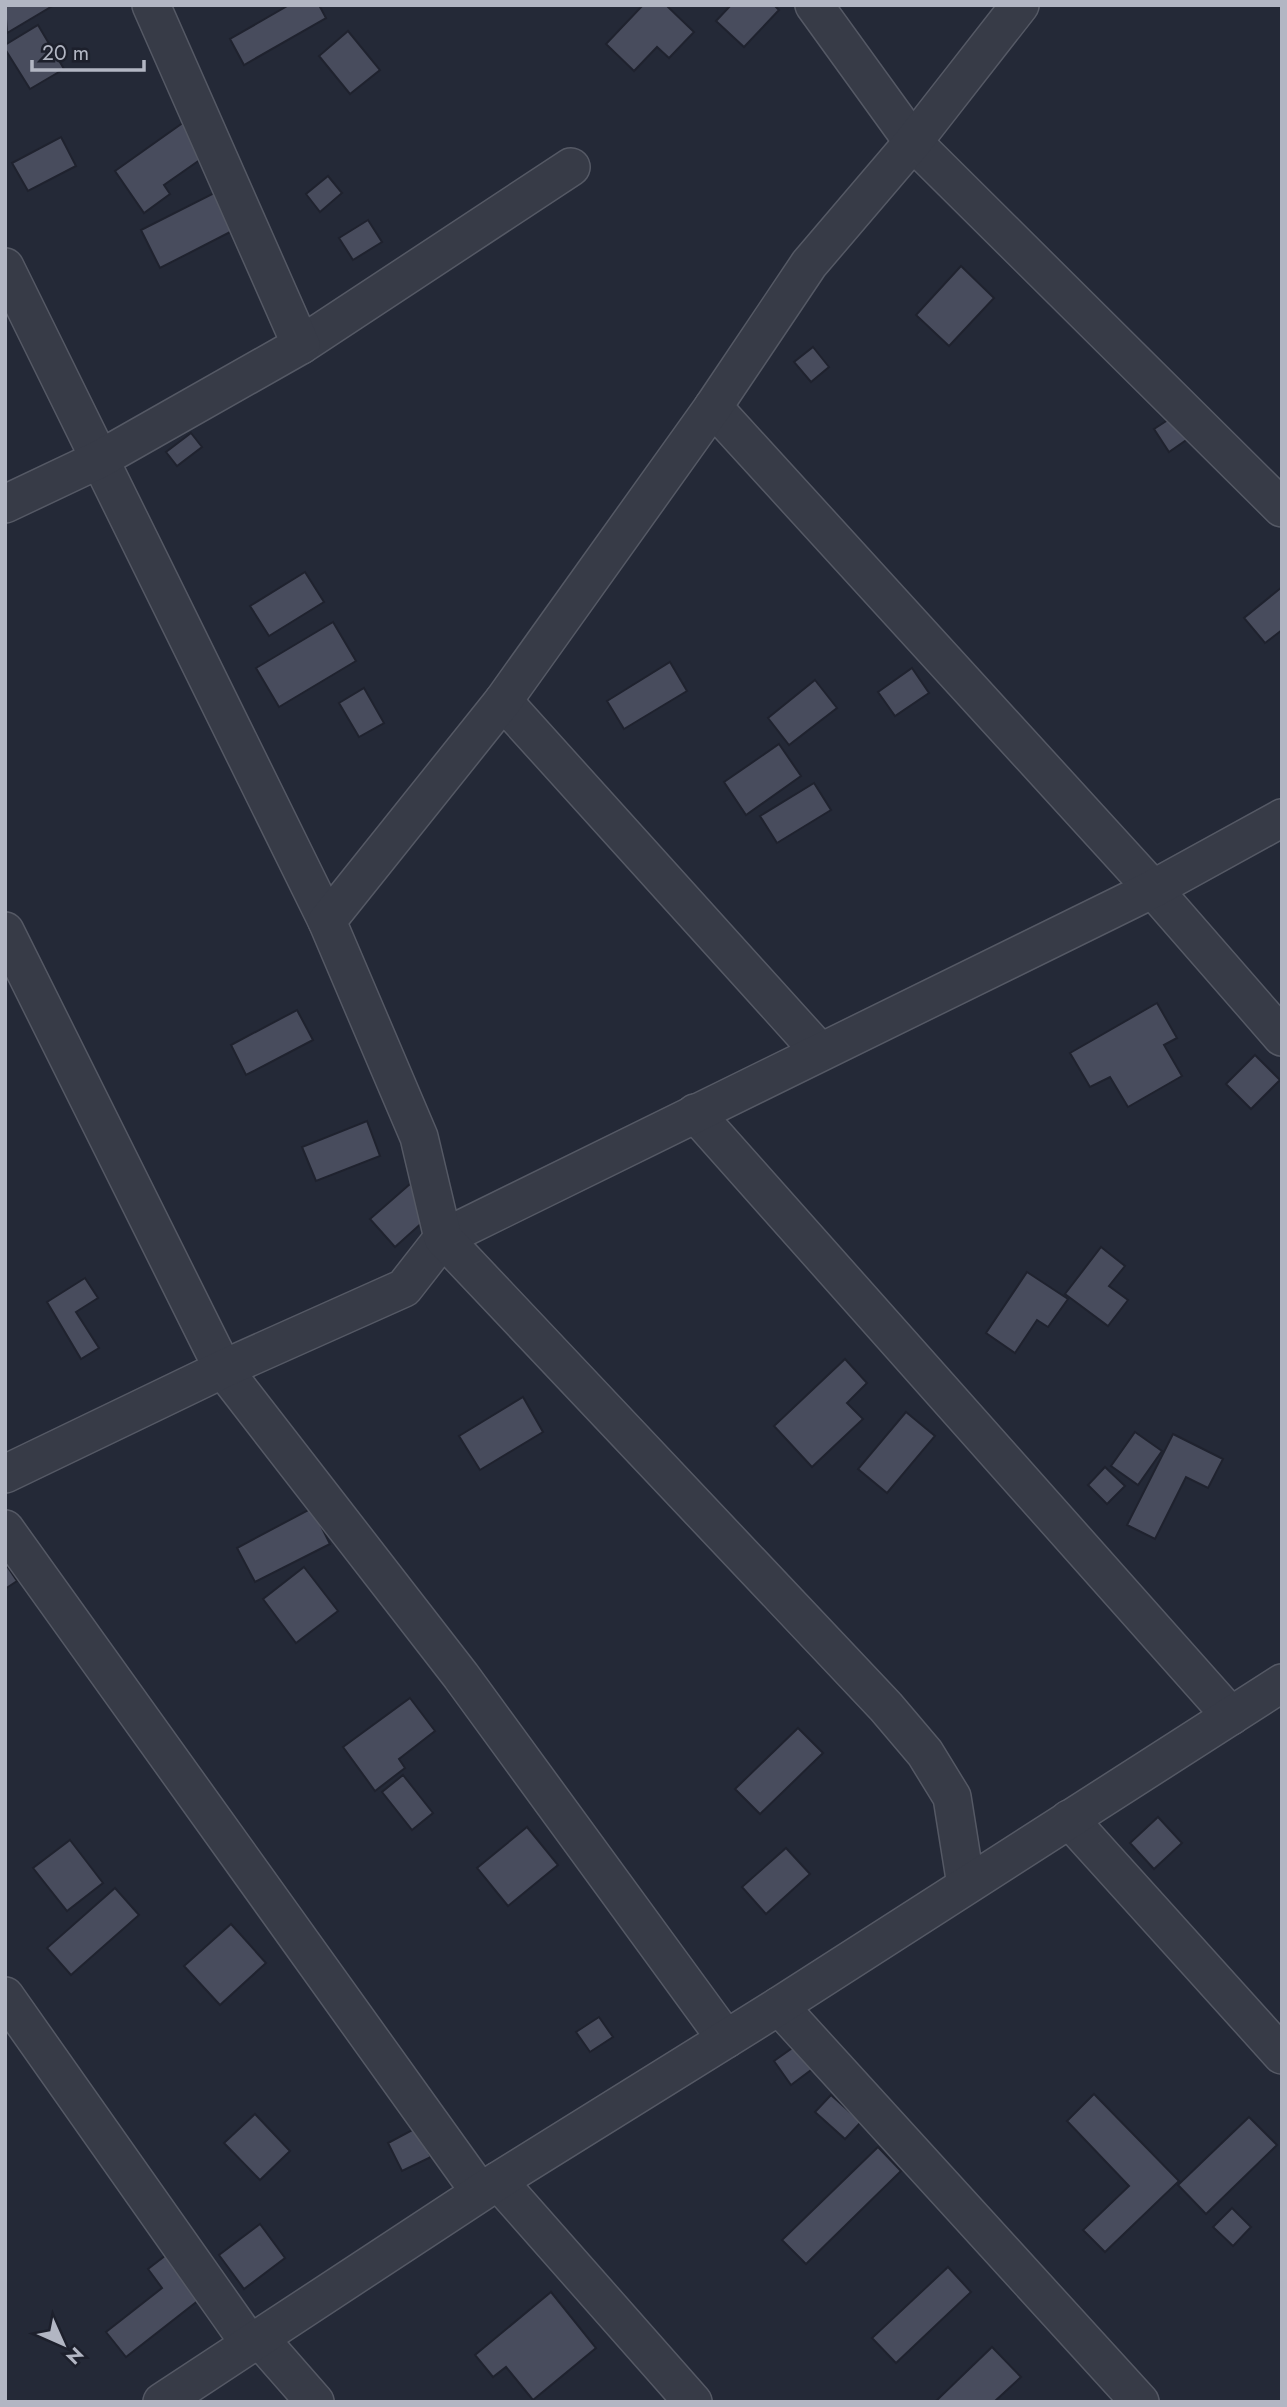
<svg xmlns="http://www.w3.org/2000/svg" width="1287" height="2407" font-family="Jost,sans-serif">
	<style>
		.building { fill: #484c5d; stroke: #1f222e; stroke-width: 2 }
		.lines { fill: none; stroke-linecap: round; stroke-linejoin: round }
		.street-casing { stroke: #555965; stroke-width: 40 }
		.street { stroke: #373b47; stroke-width: 37 }
	</style>
	<rect width="100%" height="100%" fill="#242937"/>
	<g class="building">
		<polygon points="5,5 54,5 7,33"/>
		<polygon points="289,5 319,5 326,18 244,65 230,39"/>
		<polygon points="643,5 666,5 694,32 669,58 657,47 634,71 606,44"/>
		<polygon points="731,5 774,5 779,10 744,47 716,21"/>
		<polygon points="38,25 64,69 30,89 5,49 5,45"/>
		<polygon points="348,31 380,70 350,94 319,56"/>
		<polygon points="201,110 224,143 164,185 170,194 144,213 115,171"/>
		<polygon points="61,137 76,166 28,191 12,163"/>
		<polygon points="328,176 342,193 320,212 306,194"/>
		<polygon points="220,190 238,228 160,268 141,230"/>
		<polygon points="368,220 382,242 353,260 339,238"/>
		<polygon points="961,266 994,298 949,346 916,315"/>
		<polygon points="813,347 829,367 811,382 794,362"/>
		<polygon points="1177,414 1192,436 1169,452 1154,429"/>
		<polygon points="191,433 202,447 177,466 166,452"/>
		<polygon points="305,572 324,602 269,636 250,606"/>
		<polygon points="1282,587 1282,630 1265,643 1244,618"/>
		<polygon points="333,622 356,661 279,707 256,668"/>
		<polygon points="670,662 687,691 624,729 607,701"/>
		<polygon points="912,668 929,693 895,716 878,692"/>
		<polygon points="815,680 837,708 789,745 768,718"/>
		<polygon points="364,688 384,723 359,737 339,703"/>
		<polygon points="779,744 801,776 746,815 724,782"/>
		<polygon points="814,783 831,810 777,843 760,816"/>
		<polygon points="1157,1003 1177,1038 1164,1045 1182,1076 1128,1107 1110,1077 1090,1087 1070,1053"/>
		<polygon points="297,1010 313,1040 246,1075 231,1045"/>
		<polygon points="1255,1055 1280,1080 1251,1109 1226,1084"/>
		<polygon points="367,1121 380,1156 316,1181 302,1147"/>
		<polygon points="410,1184 434,1212 395,1247 370,1219"/>
		<polygon points="1101,1247 1125,1266 1109,1286 1128,1300 1108,1326 1065,1294"/>
		<polygon points="1027,1272 1068,1299 1048,1327 1037,1320 1015,1353 986,1333"/>
		<polygon points="85,1278 98,1298 76,1312 99,1348 81,1359 47,1302"/>
		<polygon points="845,1359 867,1383 847,1403 863,1419 812,1467 774,1426"/>
		<polygon points="523,1397 543,1432 480,1470 459,1436"/>
		<polygon points="906,1412 935,1436 887,1493 858,1469"/>
		<polygon points="1135,1432 1162,1451 1138,1485 1111,1466"/>
		<polygon points="1173,1434 1223,1459 1208,1488 1186,1477 1155,1539 1127,1525"/>
		<polygon points="1105,1467 1125,1486 1107,1504 1088,1485"/>
		<polygon points="312,1508 330,1544 255,1582 237,1548"/>
		<polygon points="5,1563 17,1581 5,1589"/>
		<polygon points="304,1567 338,1611 296,1643 263,1599"/>
		<polygon points="410,1698 435,1731 399,1759 405,1768 375,1791 343,1747"/>
		<polygon points="798,1728 823,1753 760,1814 735,1789"/>
		<polygon points="403,1775 433,1813 412,1830 382,1792"/>
		<polygon points="1158,1817 1182,1843 1154,1869 1130,1843"/>
		<polygon points="527,1827 558,1865 508,1906 477,1868"/>
		<polygon points="70,1840 103,1883 67,1911 33,1868"/>
		<polygon points="786,1848 810,1874 766,1914 742,1887"/>
		<polygon points="115,1888 139,1915 71,1975 47,1948"/>
		<polygon points="231,1924 266,1963 220,2005 184,1966"/>
		<polygon points="599,2017 613,2037 590,2052 576,2032"/>
		<polygon points="798,2044 815,2067 791,2085 774,2061"/>
		<polygon points="1094,2094 1179,2181 1105,2252 1083,2230 1129,2186 1067,2121"/>
		<polygon points="831,2095 861,2122 845,2139 815,2112"/>
		<polygon points="255,2114 290,2151 260,2180 224,2143"/>
		<polygon points="1249,2117 1277,2145 1206,2214 1178,2185"/>
		<polygon points="416,2128 431,2157 402,2171 388,2143"/>
		<polygon points="878,2147 901,2171 806,2264 782,2240"/>
		<polygon points="1232,2208 1251,2227 1233,2246 1213,2227"/>
		<polygon points="260,2224 285,2258 244,2289 219,2255"/>
		<polygon points="170,2252 204,2296 126,2357 106,2332 162,2288 148,2269"/>
		<polygon points="948,2267 971,2292 896,2363 872,2338"/>
		<polygon points="551,2292 596,2348 533,2400 506,2367 493,2377 475,2355"/>
		<polygon points="992,2347 1021,2377 994,2402 935,2402"/>
	</g>
	<g class="lines">
		<defs>
			<g id="street">
				<polyline points="814,5 913,142 1282,508"/>
				<polyline points="5,267 327,921"/>
				<polyline points="301,345 571,167"/>
				<polyline points="713,407 1153,889 1282,1037"/>
				<polyline points="5,504 100,459 301,345 151,5"/>
				<polyline points="503,701 820,1052"/>
				<polyline points="5,931 223,1369 461,1676 726,2039"/>
				<polyline points="695,1113 1231,1716"/>
				<polyline points="5,1474 223,1369 404,1288 443,1238 1153,889 1282,818"/>
				<polyline points="5,1529 480,2192"/>
				<polyline points="1069,1819 1282,2055"/>
				<polyline points="966,1885 952,1797 925,1753 886,1707 443,1238 419,1137 327,921 503,701 713,407 809,264 913,142 1020,5"/>
				<polyline points="5,1996 250,2344"/>
				<polyline points="779,2006 1140,2402"/>
				<polyline points="498,2181 693,2402"/>
				<polyline points="259,2338 315,2402"/>
				<polyline points="162,2402 498,2181 779,2006 1282,1683"/>
			</g>
		</defs>
		<use href="#street" class="street-casing"/>
		<use href="#street" class="street"/>
	</g>
	<rect width="1287" height="2407" fill="none" stroke="#b2b6c3" stroke-width="14"/>
	<g transform="translate(63 2344) rotate(135)" stroke="#1d202c" stroke-width="5" paint-order="stroke">
	<path d="M0-5L12 26L0 18L-12 26Z" fill="#b2b6c3"/>
	<text y="-10" font-size="19" font-weight="bold" text-anchor="middle" fill="#b2b6c3">N</text>
	</g>
	<path d="M32 60v10h112v-10" fill="none" stroke="#b2b6c3" stroke-width="3.5"/>
	<text x="42" y="60" font-size="21" fill="#b2b6c3" stroke="#1d202c" stroke-width="5" paint-order="stroke">20 m</text>
</svg>
